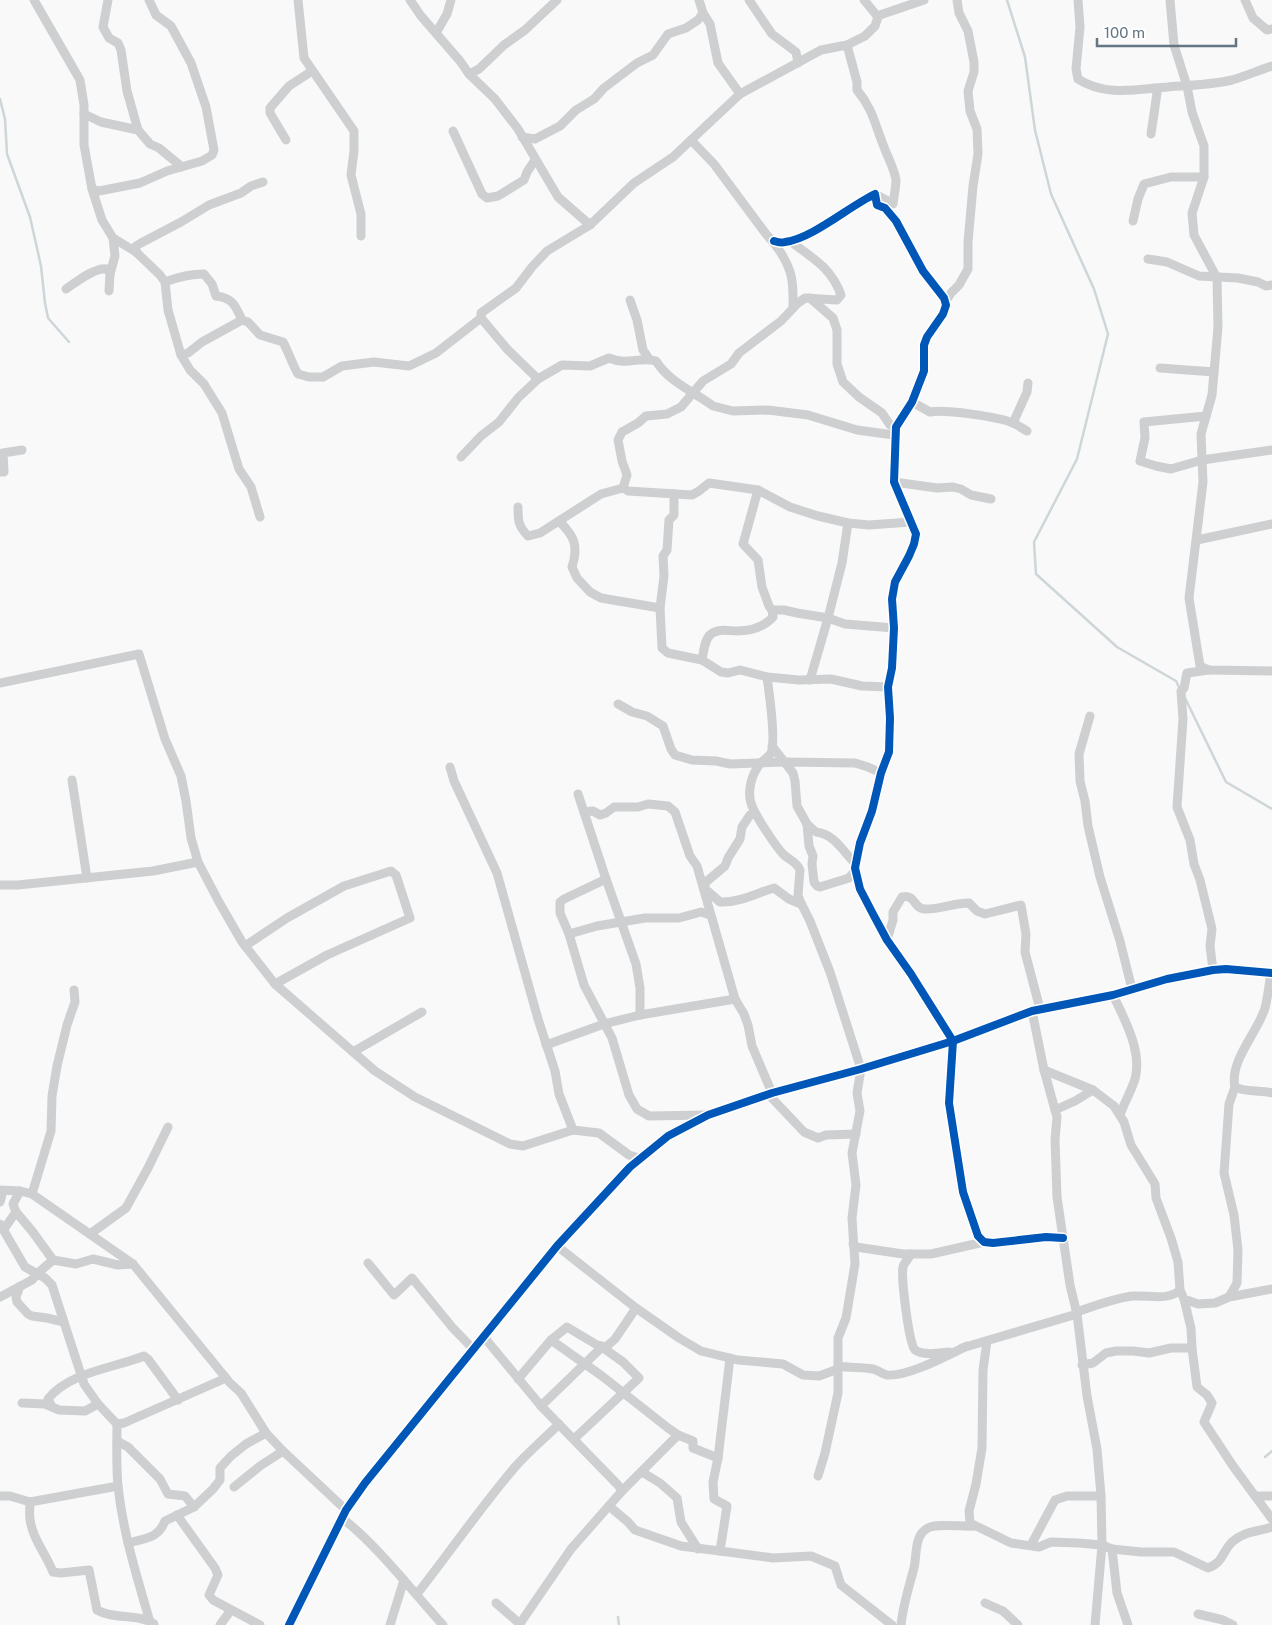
<svg xmlns="http://www.w3.org/2000/svg" width="1272" height="1625" font-family="'Public Sans',sans-serif">
	<style>
		.lines { fill: none; stroke-linecap: round; stroke-linejoin: round }
		.stream { stroke: #ced6d9; stroke-width: 2.5 }
		.street { stroke: #cecfd0; stroke-width: 9 }
		.cycleway-casing { stroke: #fff; stroke-width: 11 }
		.cycleway { stroke: #0057b8; stroke-width: 8 }
	</style>
	<rect width="100%" height="100%" fill="#f9f9f9"/>
	<g class="lines">
		<g class="stream">
			<polyline points="1007,0 1025,57 1035,130 1051,194 1094,289 1108,334 1077,459 1034,542 1036,574 1117,647 1176,681 1180,689"/>
			<polyline points="0,99 5,119 7,154 30,217 41,266 45,303 48,318 69,342"/>
			<polyline points="1185,698 1226,782 1272,809"/>
			<polyline points="1265,1457 1272,1451"/>
			<polyline points="618,1617 619,1625"/>
		</g>
		<g class="street">
			<polyline points="34,0 80,80 84,105 84,145 92,189 102,220 113,238 115,256 110,274 109,291"/>
			<polyline points="108,0 103,27 109,38 118,43 121,50 127,91 138,130"/>
			<polyline points="298,0 304,58 354,131 354,151 351,175 361,214 361,236"/>
			<polyline points="410,0 421,16 460,61 469,74 495,99 518,129 558,197 590,225"/>
			<path d="M699 0 703 13 710 24 718 63 740 94 691 140 714 164 766 234C776 244 786 259 790 272 794 283 793 296 793 308"/>
			<polyline points="749,0 772,34 796,52 798,63"/>
			<path d="M1078 0 1080 27 1076 69 1078 79C1105 97 1138 89 1168 87 1189 85 1211 85 1232 80 1246 76 1259 70 1272 66"/>
			<polyline points="1170,0 1174,45 1187,86 1192,112 1204,146 1204,177 1192,213 1194,235 1217,278 1218,327 1212,395 1201,434 1203,482 1189,598 1200,666 1209,670 1272,671"/>
			<polyline points="1245,0 1253,18 1267,30 1272,29"/>
			<polyline points="877,16 924,0"/>
			<polyline points="436,33 447,14 451,0"/>
			<path d="M847 45 857 82V90C873 109 875 125 884 147 888 158 894 168 896 180 896 187 894 196 893 204L875 194"/>
			<polyline points="469,74 479,69 504,45 525,30 557,0"/>
			<polyline points="740,94 821,50 847,45 865,36 875,26 878,17 864,0"/>
			<polyline points="84,114 101,122 138,130 150,144 159,148 182,167"/>
			<polyline points="453,131 482,194 487,198 498,196 524,180 527,172 535,160"/>
			<polyline points="1151,134 1157,93 1155,88"/>
			<polyline points="522,137 535,139 560,126 576,110 594,99 604,88 637,63 653,55 668,34 686,28 698,20 703,13"/>
			<polyline points="286,140 270,113 270,108 289,86 312,71"/>
			<polyline points="92,189 99,191 140,183 167,171 202,161 212,155 214,150 206,107 191,63 171,26 156,15 149,0"/>
			<polyline points="1133,221 1138,199 1144,184 1171,177 1204,177"/>
			<polyline points="113,238 136,252 160,275 165,282 168,310 181,355 190,370 204,384 222,413 239,469 251,487 260,517"/>
			<path d="M774 241C777 242 782 243 785 242 813 238 848 207 875 194L877 205 885 208 896 221 923 271 944 298 946 305 943 314 927 337 924 345V371L912 402 896 427 894 482 916 534 914 544 909 556 895 582 892 599 894 628 892 668 888 687 890 718 889 752 881 773 872 811 860 843 855 868 860 889 873 914 887 940 911 974 953 1041 949 1103 963 1192 978 1236 984 1242 993 1243 1046 1237 1063 1238"/>
			<polyline points="136,252 136,246 141,243 181,222 209,205 241,193 251,186 263,182"/>
			<polyline points="1148,259 1167,262 1199,276 1238,278 1258,282 1266,286 1272,285"/>
			<path d="M165 282C178 277 190 274 204 274L212 284 216 296C233 298 235 305 242 320L248 322 260 335 283 342C289 353 292 364 298 374L309 377H323L342 366 374 362 409 366 436 353 481 318V313L516 288 532 267 547 251 590 225 634 183 673 157 691 140"/>
			<path d="M66 289C76 282 96 266 108 269L110 274"/>
			<polyline points="810,298 833,318 837,330 837,364 843,382 859,397 882,413 890,425 896,427"/>
			<polyline points="630,300 637,320 643,350 649,359"/>
			<polyline points="945,302 951,293 959,285 968,269 968,242 973,186 978,154 977,129 970,111 968,91 974,72 974,62 968,31 959,13 957,0"/>
			<polyline points="481,318 508,350 538,379"/>
			<polyline points="181,355 188,353 202,342 242,320"/>
			<polyline points="1160,368 1214,372"/>
			<path d="M912 402 930 412C944 409 999 417 1013 423 1018 425 1023 429 1027 431"/>
			<polyline points="1206,416 1144,422 1145,438 1140,461 1156,466 1171,469 1202,460 1272,450"/>
			<polyline points="1013,423 1027,392 1028,383"/>
			<path d="M461 457 481 436 499 422 518 398 538 379 562 365 590 366 609 358C628 366 639 356 656 361 670 383 693 391 713 406L733 411 768 410 808 415 857 430 894 435"/>
			<polyline points="0,472 4,472 3,453 22,450"/>
			<polyline points="894,482 937,488 953,487 961,489 971,495 991,499"/>
			<path d="M623 488 627 475 622 461 618 440 622 432 638 423 646 416 667 414 681 407 703 381 731 364 739 353 781 321 798 303 805 298 837 300 841 295C831 267 812 258 790 241"/>
			<polyline points="758,490 743,544 758,560 762,587 769,606 772,610 784,610 797,613 828,618 845,624 894,628"/>
			<polyline points="674,494 674,515 669,520 667,550 663,556 664,576 660,608 662,648 668,653 702,660 721,672 728,673 740,670 767,677 799,680 831,679 862,686 888,687"/>
			<path d="M518 507C518 520 518 526 528 536L540 533 601 494 623 488 628 491 692 495 699 491 709 483 758 490 790 507 818 516 848 523 869 525 911 522"/>
			<path d="M559 521C574 536 579 545 572 567L577 578 590 592 601 598 660 608"/>
			<polyline points="1197,540 1272,524"/>
			<path d="M702 660C704 651 704 640 711 634 719 628 728 631 737 631 751 631 764 627 773 617L772 610"/>
			<polyline points="1209,670 1187,673 1184,688 1181,691 1183,719 1177,807 1190,840 1194,864 1200,880 1212,929 1210,946 1213,970"/>
			<path d="M767 677C769 691 776 741 771 753 769 757 763 760 760 764 752 774 747 790 751 803 754 814 776 847 784 855 790 860 797 862 800 870L798 895 800 901 810 921 830 972 861 1069 857 1093 860 1111 852 1153 856 1185 852 1218 855 1264 846 1318 838 1338V1366C850 1368 861 1367 873 1369 878 1370 882 1374 887 1375 908 1377 948 1355 967 1346"/>
			<polyline points="810,680 828,618 842,563 848,523"/>
			<polyline points="0,683 139,654 165,739 181,776 186,801 191,838 198,862 219,902 242,942 275,984 375,1071 415,1097 510,1144 523,1146 573,1130 590,1132 599,1133 629,1155 639,1158"/>
			<polyline points="618,704 632,712 647,716 663,726 671,749 675,755 692,760 716,761 730,764 785,762 855,763 868,767 881,773"/>
			<polyline points="1090,716 1079,754 1080,781 1085,801 1088,826 1100,877 1120,941 1132,989"/>
			<path d="M772 746 793 773 795 781 797 806 807 824 816 832C835 834 843 852 856 864"/>
			<polyline points="450,767 454,781 497,873 538,1019 555,1071 559,1094 573,1130"/>
			<polyline points="72,780 87,878"/>
			<polyline points="578,794 606,879 636,964 640,988 640,1015"/>
			<polyline points="585,812 593,811 600,815 606,813 614,807 638,807 648,804 668,806 675,812 690,856 697,866 735,999 744,1014 748,1025 752,1046 772,1093"/>
			<path d="M755 813 750 815 742 827 740 839 728 858 725 866 706 882 704 888 720 902C738 903 757 893 774 888L789 899 801 904"/>
			<polyline points="807,824 809,846 813,856 812,864 814,882 817,886 820,887 849,878 856,869"/>
			<polyline points="606,879 564,899 560,902 560,913 569,934 584,985 612,1038 629,1095 637,1109 649,1116 707,1115"/>
			<polyline points="0,885 18,885 153,871 198,862"/>
			<polyline points="569,934 597,926 645,918 679,918 701,912 710,915"/>
			<path d="M887 940 893 920V912L902 897C916 894 913 908 924 909 939 910 953 903 969 903L977 911 985 914 1021 905 1026 934 1025 952 1040 1009"/>
			<polyline points="245,946 287,918 344,886 391,871 396,875 410,918 327,955 275,984"/>
			<path d="M1271 973C1269 984 1268 997 1265 1008 1258 1032 1229 1061 1235 1087 1243 1092 1261 1090 1272 1093"/>
			<path d="M1113 995C1126 1022 1146 1058 1132 1087 1128 1097 1123 1106 1120 1115"/>
			<polyline points="1032,1011 1044,1070 1057,1117 1055,1140 1057,1197 1070,1285 1077,1314 1087,1396 1097,1449 1101,1496 1102,1545 1095,1625"/>
			<polyline points="546,1045 604,1024 640,1015 735,999"/>
			<polyline points="353,1052 422,1012"/>
			<polyline points="1044,1070 1093,1090 1114,1106 1124,1122 1131,1145 1155,1184 1156,1198 1171,1238 1178,1262 1180,1290 1184,1299 1198,1304 1215,1303 1229,1297 1272,1289"/>
			<polyline points="768,1094 804,1132 818,1138 826,1135 856,1134"/>
			<polyline points="1055,1110 1075,1101 1093,1090"/>
			<polyline points="0,1190 20,1191 32,1194 133,1264 230,1383 241,1393 266,1433 283,1451 346,1510"/>
			<polyline points="20,1191 13,1204 16,1212 32,1231 53,1260 76,1264 93,1259 118,1265 133,1264"/>
			<polyline points="32,1194 51,1131 52,1096 57,1066 67,1025 75,1002 74,990"/>
			<polyline points="0,1202 3,1191"/>
			<path d="M0 1224 25 1267 45 1278 52 1285 84 1384 98 1404 117 1424C117 1445 116 1466 118 1486 123 1533 137 1577 150 1622"/>
			<polyline points="4,1229 16,1212"/>
			<polyline points="90,1234 126,1208 148,1168 168,1127"/>
			<polyline points="853,1244 856,1247 903,1254 931,1254 984,1242"/>
			<polyline points="557,1246 636,1308 679,1338 701,1351 738,1360 783,1364 803,1375 819,1376 838,1369"/>
			<path d="M911 1254C909 1258 904 1263 903 1267 901 1277 909 1346 915 1350 924 1356 939 1353 949 1352"/>
			<polyline points="368,1263 394,1295 412,1278 452,1327 474,1350"/>
			<polyline points="20,1286 16,1297 17,1302 28,1314 32,1316 47,1318 64,1322"/>
			<polyline points="0,1297 32,1280 37,1274 53,1260"/>
			<polyline points="1229,1297 1237,1283 1238,1250 1234,1215 1224,1173 1229,1104 1235,1087"/>
			<polyline points="1184,1299 1191,1328 1192,1348 1197,1387 1207,1395 1212,1403 1204,1422 1233,1466 1272,1519"/>
			<path d="M1076 1312C1093 1307 1116 1297 1134 1296 1149 1295 1168 1301 1180 1290"/>
			<polyline points="484,1337 541,1406 618,1485 622,1491 571,1549 519,1625"/>
			<polyline points="551,1340 602,1376 668,1428 678,1435 693,1441 693,1448 718,1458 713,1482 714,1499 727,1506 720,1551 773,1558 811,1556 835,1566 841,1585 892,1625"/>
			<path d="M987 1341 983 1370 982 1448 976 1484 969 1511 970 1523 1011 1543 1039 1547 1051 1542 1078 1543 1102 1545 1112 1549 1141 1552H1174L1208 1568C1224 1562 1221 1553 1232 1542 1244 1531 1257 1532 1272 1527"/>
			<polyline points="962,1348 1077,1314"/>
			<polyline points="1082,1365 1093,1363 1106,1353 1116,1351 1133,1351 1149,1353 1171,1348 1192,1348"/>
			<polyline points="518,1379 551,1340 567,1327 597,1345 606,1347 615,1339 636,1308"/>
			<polyline points="22,1403 45,1404 59,1410 85,1411 98,1404"/>
			<polyline points="541,1406 602,1347 623,1362 639,1378 574,1439"/>
			<path d="M52 1407 48 1399C69 1372 114 1368 144 1356L148 1359 178 1400"/>
			<polyline points="117,1424 124,1423 226,1378"/>
			<polyline points="117,1441 128,1447 160,1479 168,1494 185,1496 194,1507"/>
			<polyline points="718,1458 730,1358"/>
			<polyline points="642,1472 660,1483 677,1498 681,1522 698,1549"/>
			<polyline points="818,1476 825,1453 838,1393 838,1366"/>
			<polyline points="234,1487 260,1466 283,1451"/>
			<polyline points="622,1491 678,1435"/>
			<polyline points="0,1496 10,1496 30,1502 118,1486"/>
			<polyline points="1256,1496 1272,1496"/>
			<path d="M30 1502C30 1507 29 1513 30 1519 32 1538 46 1554 53 1572L61 1573 89 1570 97 1610C114 1620 138 1613 154 1624"/>
			<polyline points="609,1506 628,1522 635,1530 681,1546 720,1551"/>
			<polyline points="177,1515 215,1568 218,1575 209,1595 213,1600 260,1625"/>
			<path d="M342 1518C379 1547 411 1590 443 1625"/>
			<path d="M128 1543C145 1538 158 1539 165 1521L194 1507 213 1489 220 1480V1468L231 1456 246 1444 266 1433"/>
			<polyline points="1031,1545 1055,1500 1067,1496 1101,1496"/>
			<polyline points="1112,1549 1117,1593 1128,1625"/>
			<path d="M417 1594C450 1552 480 1508 515 1467 528 1452 544 1439 559 1424"/>
			<polyline points="496,1603 520,1624"/>
			<polyline points="985,1603 1003,1611 1018,1625"/>
			<polyline points="1198,1614 1223,1620 1233,1625"/>
			<polyline points="220,1625 231,1610"/>
			<polyline points="289,1625 346,1510 365,1483 557,1246 630,1167 668,1136 708,1115 772,1093 861,1069 953,1041 1032,1011 1113,995 1167,979 1213,970 1226,969 1272,973"/>
			<polyline points="390,1625 404,1580"/>
			<path d="M901 1625C903 1605 909 1587 914 1568 917 1555 914 1535 928 1528 936 1523 963 1527 974 1526"/>
		</g>
		<defs>
			<g id="cycleway">
				<path d="M774 241C777 242 782 243 785 242 813 238 848 207 875 194L877 205 885 208 896 221 923 271 944 298 946 305 943 314 927 337 924 345V371L912 402 896 427 894 482 916 534 914 544 909 556 895 582 892 599 894 628 892 668 888 687 890 718 889 752 881 773 872 811 860 843 855 868 860 889 873 914 887 940 911 974 953 1041 949 1103 963 1192 978 1236 984 1242 993 1243 1046 1237 1063 1238"/>
				<polyline points="289,1625 346,1510 365,1483 557,1246 630,1167 668,1136 708,1115 772,1093 861,1069 953,1041 1032,1011 1113,995 1167,979 1213,970 1226,969 1272,973"/>
			</g>
		</defs>
		<use href="#cycleway" class="cycleway-casing"/>
		<use href="#cycleway" class="cycleway"/>
	</g>
	<path d="M1097 38v8h139v-8" fill="none" stroke="#657683" stroke-width="2.5"/>
	<text x="1104" y="38" font-size="15" fill="#657683" stroke="#ffffff" stroke-width="4" paint-order="stroke">100 m</text>
</svg>
